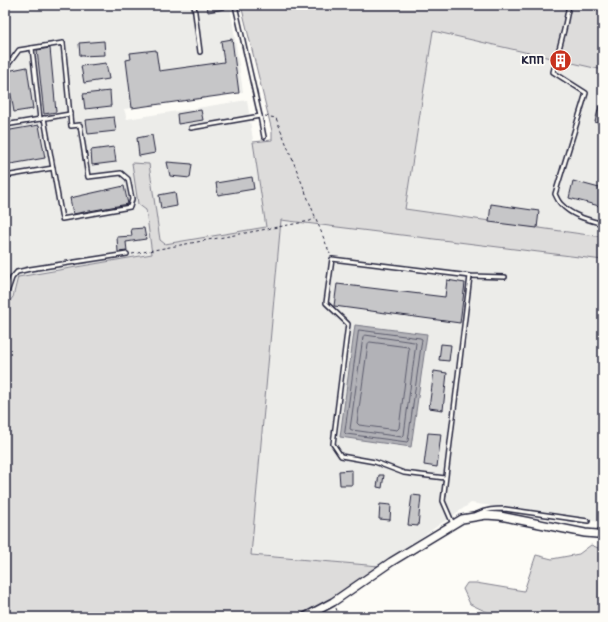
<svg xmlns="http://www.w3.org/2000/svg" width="608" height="622" font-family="'Shantell Sans',sans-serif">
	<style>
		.built { fill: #ecece9 }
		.green { fill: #dddcdb; stroke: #807f8b }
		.water { fill: #b2b2b7; stroke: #787885 }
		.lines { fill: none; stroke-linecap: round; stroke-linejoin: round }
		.shore { stroke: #5c5c6d; stroke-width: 1 }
		.building { fill: #c6c6c8; stroke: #22223b }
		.service-casing { stroke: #22223b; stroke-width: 6 }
		.tertiary-casing { stroke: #22223b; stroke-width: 10 }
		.path { stroke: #22223b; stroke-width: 1; stroke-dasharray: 3 3; stroke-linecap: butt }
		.service { stroke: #fdfcf7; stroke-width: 3 }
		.tertiary { stroke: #fdfcf7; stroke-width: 7 }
		.labels { text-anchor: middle; stroke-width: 4; stroke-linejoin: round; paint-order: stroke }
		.poi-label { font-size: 11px; font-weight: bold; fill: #22223b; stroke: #fdfcf7; text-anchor: end }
	</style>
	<rect width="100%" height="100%" fill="#fdfcf7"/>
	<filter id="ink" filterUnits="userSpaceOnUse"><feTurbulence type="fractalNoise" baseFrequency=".025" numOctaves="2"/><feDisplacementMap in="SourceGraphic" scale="8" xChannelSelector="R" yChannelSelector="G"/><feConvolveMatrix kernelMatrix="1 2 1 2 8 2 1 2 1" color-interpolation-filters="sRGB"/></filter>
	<g filter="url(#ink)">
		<g class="built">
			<polygon points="5,5 230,5 243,92 124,109 127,119 247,100 266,227 165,244 160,240 149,164 132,163 138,204 146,210 152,254 18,277 12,297 5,307"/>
			<polygon points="433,31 603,70 603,237 405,209"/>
			<polygon points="281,220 603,260 603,518 599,522 471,503 379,566 251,555"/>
		</g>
		<g class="green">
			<polygon points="241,5 603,5 603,70 433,31 405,209 603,237 603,260 281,220 251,555 379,566 324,605 300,617 5,617 5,307 13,297 18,277 152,254 146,210 138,204 132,163 149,164 160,240 165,244 266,227 253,142 272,140 272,131"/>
			<polygon points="591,545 603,550 603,617 490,617 489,613 470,604 463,589 467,583 476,583 524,591 536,555 552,559 579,554"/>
		</g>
		<polygon class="water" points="355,325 427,334 411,447 340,437"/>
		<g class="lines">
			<g class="shore">
				<polygon points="359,330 420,338 422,339 408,441 407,442 346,434 345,433"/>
				<polygon points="365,335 414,342 416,343 404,435 402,437 352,430 350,429 363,337"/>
				<polygon points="370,342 408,347 409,349 399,428 397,430 359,425 357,423 368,344"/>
			</g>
		</g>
		<g class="building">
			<polygon points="207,5 224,5 225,9 208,12"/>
			<polygon points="232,39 239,93 132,108 126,60 131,59 130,53 156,50 159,71 224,62 221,41"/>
			<polygon points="104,41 105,55 80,56 79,43"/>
			<polygon points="50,48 56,112 44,114 37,50"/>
			<polygon points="106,63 109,79 84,83 81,66"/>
			<polygon points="27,67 33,109 14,112 7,71"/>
			<polygon points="110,91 111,106 85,109 83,94"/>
			<polygon points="599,106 603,107 603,125 595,122"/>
			<polygon points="201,110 203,120 178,124 177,114"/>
			<polygon points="114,117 116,131 88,134 86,120"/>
			<polygon points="39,125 45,158 5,165 5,131"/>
			<polygon points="152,135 155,153 139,156 137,138"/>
			<polygon points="114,147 116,162 92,165 91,150"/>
			<polygon points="167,162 192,164 190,178 170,176"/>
			<polygon points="252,177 254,189 218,195 216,183"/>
			<polygon points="573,181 603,189 603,207 569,198"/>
			<polygon points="124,186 128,204 73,214 70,198"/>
			<polygon points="175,192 177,206 161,209 159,195"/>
			<polygon points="491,204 539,211 537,228 489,222"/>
			<polygon points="144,228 146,239 126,242 127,251 118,252 117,237 132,236 131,229"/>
			<polygon points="447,280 465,283 460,323 334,306 337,284 445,297"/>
			<polygon points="441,344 451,345 449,361 439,360"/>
			<polygon points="434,371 447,373 443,410 429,408"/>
			<polygon points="428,433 441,434 437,467 424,465"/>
			<polygon points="352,470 352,485 340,485 339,471"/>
			<polygon points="379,475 384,475 382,488 377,487"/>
			<polygon points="412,495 421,496 418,526 408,525"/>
			<polygon points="380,504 391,505 390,520 379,519"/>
		</g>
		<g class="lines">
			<defs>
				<g id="service">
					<polyline points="194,5 200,52"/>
					<path d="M569 5 564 30 553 72 586 93 555 194C557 198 559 203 562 205 572 216 589 220 603 224"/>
					<polyline points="32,48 40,119"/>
					<polyline points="5,69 19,50 63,43 71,126 80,125 88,177 121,173 128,179 132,199 130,207 62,219 44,118"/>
					<polyline points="5,107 7,124"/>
					<polyline points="260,116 264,137"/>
					<polyline points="5,125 70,114"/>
					<polyline points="191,128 260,116 235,5"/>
					<polyline points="5,176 53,168"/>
					<polyline points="5,298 12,278 17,272 30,269 127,254"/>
					<polyline points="445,478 404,473 375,462 341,456 333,444 348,324 326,303 332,259 470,276 505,277"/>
					<path d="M477 514C486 509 495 509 505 509L588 521"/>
					<polyline points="453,524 443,501 470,276"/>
				</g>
				<polyline id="tertiary" points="305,617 333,602 391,562 462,519 486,515 500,516 585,533 597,534 603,532"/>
			</defs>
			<use href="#service" class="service-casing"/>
			<use href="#tertiary" class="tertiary-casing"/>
			<g class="path">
				<polyline points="265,116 276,118 330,254"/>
				<polyline points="132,254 310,221 316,218"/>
				<polyline points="336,608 339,617"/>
			</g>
			<use href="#service" class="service"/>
			<use href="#tertiary" class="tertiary"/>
		</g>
	</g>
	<defs>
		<symbol id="building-disc" viewBox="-11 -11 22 22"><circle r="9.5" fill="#c8321e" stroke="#fdfcf7"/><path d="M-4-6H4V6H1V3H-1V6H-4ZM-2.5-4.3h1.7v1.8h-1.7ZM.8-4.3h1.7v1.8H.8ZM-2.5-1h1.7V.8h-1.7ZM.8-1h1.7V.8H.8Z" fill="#fff"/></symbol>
	</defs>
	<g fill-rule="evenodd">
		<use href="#building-disc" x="548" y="48" width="25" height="25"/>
	</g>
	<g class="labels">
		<g class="poi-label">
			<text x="544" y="64">КПП</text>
		</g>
	</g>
	<rect width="608" height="622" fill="none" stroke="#fdfcf7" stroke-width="20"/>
	<rect x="10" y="10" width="588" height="602" fill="none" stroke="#22223b" stroke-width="1.5" filter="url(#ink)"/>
</svg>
